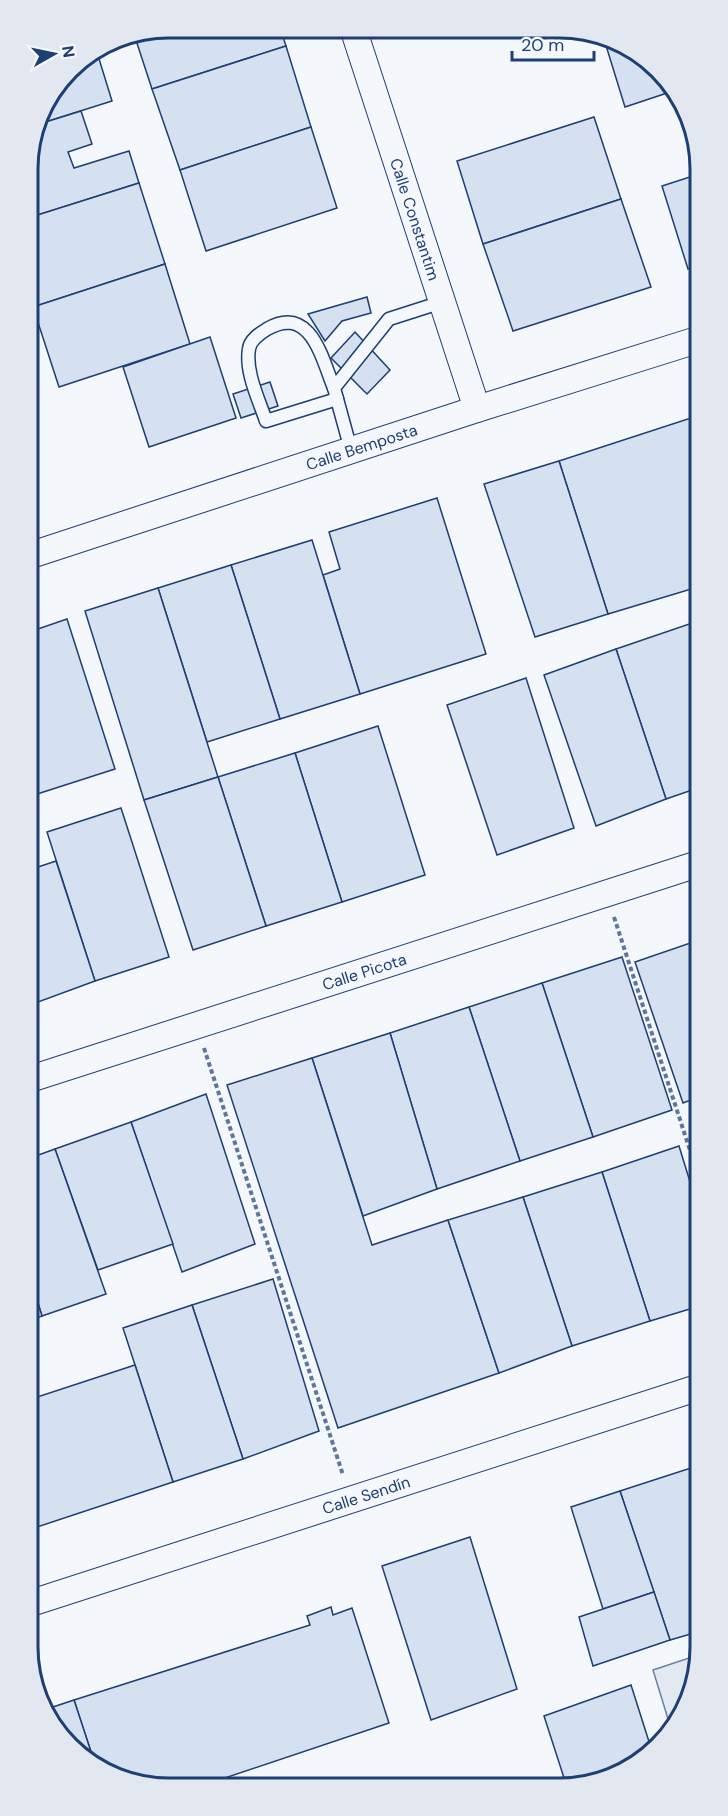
<svg xmlns="http://www.w3.org/2000/svg" width="728" height="1816" font-family="'DM Sans',sans-serif">
	<style>
		.green { fill: #e3e9f0; stroke: #687fa3; stroke-width: 1.5 }
		.building { fill: #d5e0f0; stroke: #1d3f73; stroke-width: 1.5 }
		.lines { fill: none; stroke-linecap: round; stroke-linejoin: round }
		.service-casing { stroke: #1d3f73; stroke-width: 15 }
		.minor-casing { stroke: #1d3f73; stroke-width: 28 }
		.path { stroke: #5e769c; stroke-width: 4; stroke-dasharray: 4.5 3; stroke-linecap: butt }
		.service { stroke: #f4f7fb; stroke-width: 12 }
		.minor { stroke: #f4f7fb; stroke-width: 26 }
		.labels { text-anchor: middle; stroke-width: 4.5; stroke-linejoin: round; paint-order: stroke }
		.street-label { font-size: 16px; fill: #1d3f73; stroke: #f4f7fb }
		.rim { fill: none; stroke: #1d3f73; stroke-width: 3 }
	</style>
	<rect width="100%" height="100%" fill="#f4f7fb"/>
	<polygon class="green" points="701,1654 701,1657 672,1732 653,1670"/>
	<g class="building">
		<polygon points="168,27 280,28 286,46 152,89 134,34"/>
		<polygon points="604,39 659,68 673,91 625,107"/>
		<polygon points="286,46 311,127 180,170 152,89"/>
		<polygon points="96,49 112,101 36,125 42,105 75,62"/>
		<polygon points="81,111 92,144 68,152 74,168 129,151 139,183 28,218 27,159 36,125"/>
		<polygon points="594,117 621,199 483,244 457,161"/>
		<polygon points="311,127 337,208 206,251 180,170"/>
		<polygon points="696,175 697,266 688,269 662,186"/>
		<polygon points="139,183 165,264 33,307 28,291 28,218"/>
		<polygon points="621,199 651,287 513,331 483,244"/>
		<polygon points="165,264 190,344 59,387 33,307"/>
		<polygon points="367,297 371,313 342,321 325,341 308,314"/>
		<polygon points="355,332 390,370 367,394 331,358"/>
		<polygon points="210,337 236,418 149,447 123,367"/>
		<polygon points="270,382 278,406 241,418 233,394"/>
		<polygon points="697,416 698,587 608,614 559,461"/>
		<polygon points="559,461 608,614 535,637 484,484"/>
		<polygon points="437,498 486,654 360,694 323,575 340,569 329,532"/>
		<polygon points="312,540 360,694 280,719 231,565"/>
		<polygon points="231,565 280,719 207,742 158,588"/>
		<polygon points="158,588 218,777 144,800 85,611"/>
		<polygon points="67,619 115,769 34,795 29,782 29,632"/>
		<polygon points="698,621 698,788 666,799 616,649"/>
		<polygon points="616,649 666,799 596,826 544,675"/>
		<polygon points="526,678 574,828 497,855 447,705"/>
		<polygon points="378,726 425,875 342,902 295,753"/>
		<polygon points="295,753 342,902 266,926 218,777"/>
		<polygon points="218,777 266,926 193,950 144,800"/>
		<polygon points="121,808 169,957 95,981 47,832"/>
		<polygon points="56,861 95,981 30,1005 29,870"/>
		<polygon points="699,940 699,1097 683,1103 635,962"/>
		<polygon points="622,957 672,1110 593,1137 542,983"/>
		<polygon points="542,983 593,1137 520,1161 469,1007"/>
		<polygon points="469,1007 520,1161 437,1189 390,1033"/>
		<polygon points="390,1033 437,1189 363,1216 312,1058"/>
		<polygon points="312,1058 372,1245 448,1220 499,1373 338,1428 227,1085"/>
		<polygon points="206,1094 255,1244 182,1272 131,1122"/>
		<polygon points="131,1122 173,1244 98,1270 55,1149"/>
		<polygon points="679,1146 699,1211 700,1306 650,1321 602,1172"/>
		<polygon points="55,1149 106,1294 42,1316 31,1281 30,1158"/>
		<polygon points="602,1172 650,1321 572,1346 523,1197"/>
		<polygon points="523,1197 572,1346 499,1373 448,1220"/>
		<polygon points="273,1279 319,1431 243,1459 192,1305"/>
		<polygon points="31,1281 42,1316 31,1320"/>
		<polygon points="192,1305 243,1459 173,1482 123,1328"/>
		<polygon points="135,1365 173,1482 31,1529 31,1399"/>
		<polygon points="700,1465 701,1631 670,1640 620,1491"/>
		<polygon points="620,1491 654,1592 603,1609 571,1507"/>
		<polygon points="470,1537 517,1689 431,1720 382,1566"/>
		<polygon points="654,1592 670,1640 593,1666 579,1617"/>
		<polygon points="331,1607 333,1615 352,1608 389,1723 201,1786 141,1786 95,1764 74,1700 310,1625 307,1616"/>
		<polygon points="631,1685 651,1748 596,1784 566,1784 544,1716"/>
		<polygon points="74,1700 95,1764 75,1754 47,1709"/>
		<polygon points="429,1780 431,1785 413,1785"/>
	</g>
	<g class="lines">
		<defs>
			<g id="service">
				<path d="M334 388C322 359 311 304 267 329 259 334 250 340 249 349 245 372 259 400 266 421L337 399"/>
				<polyline points="351,450 334,388 389,319 442,302"/>
			</g>
			<g id="minor">
				<path id="s1" d="M353 28 477 409"/>
				<path id="s2" d="M28 556 477 409 697 340"/>
				<path id="s3" d="M30 1079 698 864"/>
				<path id="s4" d="M31 1603 700 1387"/>
			</g>
		</defs>
		<use href="#service" class="service-casing"/>
		<use href="#minor" class="minor-casing"/>
		<g class="path">
			<polyline points="614,917 699,1178"/>
			<polyline points="204,1048 343,1475"/>
		</g>
		<use href="#service" class="service"/>
		<use href="#minor" class="minor"/>
	</g>
	<g class="labels">
		<g class="street-label">
			<text dy="6" stroke="none"><textPath href="#s1" startOffset="201">Calle Constantim</textPath></text>
			<text dy="6" stroke="none"><textPath href="#s2" startOffset="351">Calle Bemposta</textPath></text>
			<text dy="6" stroke="none"><textPath href="#s3" startOffset="351">Calle Picota</textPath></text>
			<text dy="6" stroke="none"><textPath href="#s4" startOffset="352">Calle Sendín</textPath></text>
		</g>
	</g>
	<path d="M0 0H728V1816H0ZM169 38H559A131 131 0 0 1 690 169V1647A131 131 0 0 1 559 1778H169A131 131 0 0 1 38 1647V169A131 131 0 0 1 169 38Z" fill="#e3e8f0" fill-rule="evenodd"/>
	<path class="rim" d="M169 38H559A131 131 0 0 1 690 169V1647A131 131 0 0 1 559 1778H169A131 131 0 0 1 38 1647V169A131 131 0 0 1 169 38Z"/>
	<g transform="translate(54 54) rotate(81)" stroke="#f4f7fb" stroke-width="4.5" paint-order="stroke">
	<path d="M0-4.5L10 22L0 15L-10 22Z" fill="#1d3f73"/>
	<text y="-9" font-size="16" font-weight="bold" text-anchor="middle" fill="#1d3f73">N</text>
	</g>
	<path d="M512 51v9h82v-9" fill="none" stroke="#1d3f73" stroke-width="3"/>
	<text x="521" y="51" font-size="18" fill="#1d3f73" stroke="#f4f7fb" stroke-width="4.5" paint-order="stroke">20 m</text>
</svg>
